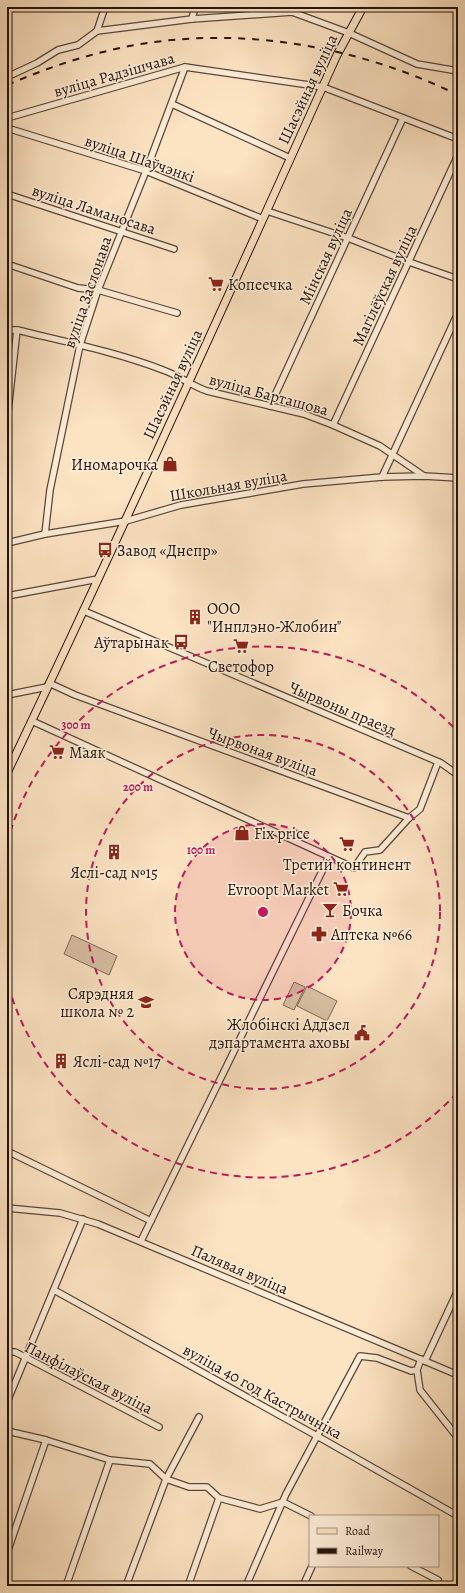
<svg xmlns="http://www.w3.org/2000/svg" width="465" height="1593" font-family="Alegreya,serif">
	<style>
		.green { fill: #d7bfa3; stroke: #7e6857 }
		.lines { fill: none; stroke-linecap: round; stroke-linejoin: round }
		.minor-casing { stroke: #5a4639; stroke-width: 8 }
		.major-casing { stroke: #24120b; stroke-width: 9 }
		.minor { stroke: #fdedd7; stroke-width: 5.5 }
		.major { stroke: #fce3c2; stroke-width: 7 }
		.rail { stroke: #24120b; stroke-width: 2; stroke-dasharray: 7 7; stroke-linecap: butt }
		.ring { fill: none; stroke: #c2185b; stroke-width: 2; stroke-dasharray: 7 5 }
		.labels { text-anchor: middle; stroke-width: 3; stroke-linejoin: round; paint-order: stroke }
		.street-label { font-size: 16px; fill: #24120b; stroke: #fdedd7 }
		.poi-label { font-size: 16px; fill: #24120b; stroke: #fdedd7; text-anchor: start }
		.centre { fill: #c2185b; stroke: #fdedd7; stroke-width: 2 }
		.ring-label { font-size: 12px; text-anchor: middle; font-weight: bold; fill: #c2185b; stroke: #fdedd7; stroke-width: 3; stroke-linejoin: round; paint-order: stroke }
	</style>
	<rect width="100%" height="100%" fill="#fce3c2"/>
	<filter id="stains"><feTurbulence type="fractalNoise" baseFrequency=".005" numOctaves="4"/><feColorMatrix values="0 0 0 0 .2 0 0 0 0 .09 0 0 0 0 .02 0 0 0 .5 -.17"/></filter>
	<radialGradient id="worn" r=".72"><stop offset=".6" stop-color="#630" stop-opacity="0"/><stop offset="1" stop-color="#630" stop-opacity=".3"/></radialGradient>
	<g class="green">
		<polygon points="72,935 117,956 109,975 64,954"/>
		<polygon points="294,982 305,987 294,1010 283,1005"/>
		<polygon points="307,986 337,1001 327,1021 297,1006"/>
	</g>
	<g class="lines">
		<defs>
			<g id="minor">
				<polyline points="192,19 195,7"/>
				<polyline points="97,31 105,7"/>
				<polyline points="7,77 37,63 58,50 78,45 97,31 192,19 292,12 349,33 417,64 458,71"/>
				<polyline points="172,104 290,158"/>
				<polyline points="7,118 185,67 323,87 458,139"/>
				<polyline points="7,128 146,171 263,219"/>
				<polyline points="7,194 174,249"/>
				<polyline points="267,211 348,238 409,262 458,279"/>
				<polyline points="7,264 78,288 98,290 177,313"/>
				<path d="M7 330H17C66 342 116 352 163 370 178 375 192 386 207 391L304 414 333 425 380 446 424 476"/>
				<polyline points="270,406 403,118"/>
				<polyline points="7,420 17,330"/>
				<polyline points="333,425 458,155"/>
				<polyline points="382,477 458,313"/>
				<polyline points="45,534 50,490 80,345 98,290 146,171 185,67"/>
				<polyline points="7,543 45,534 126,521 181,505 303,484 382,477 424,476 458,478"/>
				<polyline points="7,596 98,579"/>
				<polyline points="84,611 441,763 458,775"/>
				<polyline points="49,683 75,695 409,818 420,809 438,762"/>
				<polyline points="7,695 47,687"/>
				<polyline points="32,721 354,868 365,852 380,850 409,818"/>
				<polyline points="7,1151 151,1221"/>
				<polyline points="7,1208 60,1213 98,1224 458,1375"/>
				<polyline points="141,1241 329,857"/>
				<polyline points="54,1290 317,1436 458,1516"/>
				<polyline points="7,1352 15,1352 25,1357 159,1427"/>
				<polyline points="421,1359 417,1370 420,1390 458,1438"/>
				<polyline points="425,1361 458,1290"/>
				<polyline points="7,1402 83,1219"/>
				<polyline points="7,1431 46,1440 110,1460 150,1464 166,1479 189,1487 207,1487 219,1498 260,1509 283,1502 311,1516"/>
				<polyline points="7,1553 46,1440"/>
				<polyline points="411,1566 438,1580"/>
				<polyline points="7,1586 9,1586"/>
				<polyline points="66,1586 110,1460"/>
				<polyline points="126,1586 166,1479 199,1417"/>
				<polyline points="188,1586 219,1498"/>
				<polyline points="246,1586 286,1494 360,1356 377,1358 411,1371 417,1370"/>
				<polyline points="303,1586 312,1566"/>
			</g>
			<path id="major" d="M7 773C120 536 229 295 337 55L363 7"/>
		</defs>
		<use href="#minor" class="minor-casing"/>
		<use href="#major" class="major-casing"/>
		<use href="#minor" class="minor"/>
		<use href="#major" class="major"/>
		<path class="rail" d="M7 85C40 71 73 59 107 51 224 22 352 43 458 95"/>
	</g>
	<circle cx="263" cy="912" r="88" fill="#c2185b" fill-opacity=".12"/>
	<g class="ring">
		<circle cx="263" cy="912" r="88"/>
		<circle cx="263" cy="912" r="177"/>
		<path d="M457 1093A265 265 0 0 1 7 981M7 843A265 265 0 0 1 457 731"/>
	</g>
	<defs>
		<symbol id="supermarket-bare" viewBox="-9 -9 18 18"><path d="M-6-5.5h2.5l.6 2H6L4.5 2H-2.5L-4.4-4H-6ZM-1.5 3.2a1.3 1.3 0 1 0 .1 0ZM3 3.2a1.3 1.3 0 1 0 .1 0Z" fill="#8f2418" stroke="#fdedd7" stroke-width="2.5" paint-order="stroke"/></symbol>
		<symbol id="shop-bare" viewBox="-9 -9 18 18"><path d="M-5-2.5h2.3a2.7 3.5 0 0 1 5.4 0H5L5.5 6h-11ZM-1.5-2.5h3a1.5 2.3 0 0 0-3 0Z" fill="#8f2418" stroke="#fdedd7" stroke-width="2.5" paint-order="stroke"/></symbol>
		<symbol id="bus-bare" viewBox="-9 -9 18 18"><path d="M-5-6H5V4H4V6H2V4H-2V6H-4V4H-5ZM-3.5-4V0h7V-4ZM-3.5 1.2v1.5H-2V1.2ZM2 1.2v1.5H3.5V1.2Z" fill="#8f2418" stroke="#fdedd7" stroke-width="2.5" paint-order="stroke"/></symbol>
		<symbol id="building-bare" viewBox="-9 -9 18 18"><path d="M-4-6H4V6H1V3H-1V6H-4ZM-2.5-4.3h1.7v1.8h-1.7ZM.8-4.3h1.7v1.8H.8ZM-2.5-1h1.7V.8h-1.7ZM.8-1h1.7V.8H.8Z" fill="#8f2418" stroke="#fdedd7" stroke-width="2.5" paint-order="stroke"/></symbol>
		<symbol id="bar-bare" viewBox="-9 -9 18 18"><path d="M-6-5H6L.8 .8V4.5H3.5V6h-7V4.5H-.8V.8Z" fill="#8f2418" stroke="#fdedd7" stroke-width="2.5" paint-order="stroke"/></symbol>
		<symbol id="pharmacy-bare" viewBox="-9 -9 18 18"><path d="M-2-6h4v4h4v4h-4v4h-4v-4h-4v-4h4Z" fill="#8f2418" stroke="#fdedd7" stroke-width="2.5" paint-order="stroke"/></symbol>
		<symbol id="school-bare" viewBox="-9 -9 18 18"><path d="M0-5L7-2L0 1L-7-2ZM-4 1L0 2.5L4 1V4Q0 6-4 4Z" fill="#8f2418" stroke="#fdedd7" stroke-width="2.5" paint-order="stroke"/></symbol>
		<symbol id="civic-bare" viewBox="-9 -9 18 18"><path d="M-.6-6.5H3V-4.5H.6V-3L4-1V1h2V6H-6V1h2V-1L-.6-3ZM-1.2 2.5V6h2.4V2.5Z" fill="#8f2418" stroke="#fdedd7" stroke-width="2.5" paint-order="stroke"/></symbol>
	</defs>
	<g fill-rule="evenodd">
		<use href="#supermarket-bare" x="205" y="273" width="22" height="22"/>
		<use href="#shop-bare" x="159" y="453" width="22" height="22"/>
		<use href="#bus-bare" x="94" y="539" width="22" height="22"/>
		<use href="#building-bare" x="184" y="606" width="22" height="22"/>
		<use href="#bus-bare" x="170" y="631" width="22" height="22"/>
		<use href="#supermarket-bare" x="230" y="635" width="22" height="22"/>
		<use href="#supermarket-bare" x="46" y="741" width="22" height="22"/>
		<use href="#shop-bare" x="231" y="822" width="22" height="22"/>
		<use href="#supermarket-bare" x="336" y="833" width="22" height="22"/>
		<use href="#building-bare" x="103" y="841" width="22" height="22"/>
		<use href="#supermarket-bare" x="330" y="878" width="22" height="22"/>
		<use href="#bar-bare" x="319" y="899" width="22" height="22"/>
		<use href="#pharmacy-bare" x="308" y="923" width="22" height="22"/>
		<use href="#school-bare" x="135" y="991" width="22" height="22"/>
		<use href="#civic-bare" x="351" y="1022" width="22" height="22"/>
		<use href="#building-bare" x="50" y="1050" width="22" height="22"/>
	</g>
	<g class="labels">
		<g class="street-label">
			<text transform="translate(114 74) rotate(-16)" y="6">вуліца Радзішчава</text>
			<text transform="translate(307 89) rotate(-65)" y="6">Шасэйная вуліца</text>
			<text transform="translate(140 158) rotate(19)" y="6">вуліца Шаўчэнкі</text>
			<text transform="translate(94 209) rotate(18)" y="6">вуліца Ламаносава</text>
			<text transform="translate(325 256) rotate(-65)" y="6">Мінская вуліца</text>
			<text transform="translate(384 285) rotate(-65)" y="6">Магілёўская вуліца</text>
			<text transform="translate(87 292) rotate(-71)" y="6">вуліца Заслонава</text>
			<text transform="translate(172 384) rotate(-65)" y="6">Шасэйная вуліца</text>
			<text transform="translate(269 394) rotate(15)" y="6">вуліца Барташова</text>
			<text transform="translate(228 485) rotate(-10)" y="6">Школьная вуліца</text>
			<text transform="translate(343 708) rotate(23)" y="6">Чырвоны праезд</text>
			<text transform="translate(263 751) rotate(20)" y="6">Чырвоная вуліца</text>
			<text transform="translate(240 1269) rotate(23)" y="6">Палявая вуліца</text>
			<text transform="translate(89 1377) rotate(27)" y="6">Панфілаўская вуліца</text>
			<text transform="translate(263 1391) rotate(29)" y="6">вуліца 40 год Кастрычніка</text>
		</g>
		<g class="poi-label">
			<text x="228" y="290">Копеечка</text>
			<text x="158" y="470" text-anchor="end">Иномарочка</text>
			<text x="117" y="556">Завод «Днепр»</text>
			<text x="207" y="614">ООО<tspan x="207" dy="18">"Инплэно-Жлобин"</tspan></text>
			<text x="169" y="648" text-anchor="end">Аўтарынак</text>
			<text x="241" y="672" text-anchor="middle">Светофор</text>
			<text x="69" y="758">Маяк</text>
			<text x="254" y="839">Fix price</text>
			<text x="347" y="870" text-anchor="middle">Третий континент</text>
			<text x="114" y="878" text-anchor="middle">Яслі-сад №15</text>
			<text x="329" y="895" text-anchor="end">Evroopt Market</text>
			<text x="342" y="916">Бочка</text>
			<text x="331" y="940">Аптека №66</text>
			<text x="134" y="999" text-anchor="end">Сярэдняя<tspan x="134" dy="18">школа № 2</tspan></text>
			<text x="350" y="1030" text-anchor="end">Жлобінскі Аддзел<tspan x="350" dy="18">дэпартамента аховы</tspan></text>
			<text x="73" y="1067">Яслі-сад №17</text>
		</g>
	</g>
	<circle cx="263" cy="912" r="6" class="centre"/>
	<g class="ring-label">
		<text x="76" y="729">300 m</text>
		<text x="138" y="791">200 m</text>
		<text x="201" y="854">100 m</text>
	</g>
	<rect width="465" height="1593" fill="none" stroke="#fce3c2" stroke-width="24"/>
	<rect x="8" y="8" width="449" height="1577" fill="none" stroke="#24120b" stroke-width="2"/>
	<rect x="12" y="12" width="441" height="1569" fill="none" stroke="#24120b"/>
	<rect x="309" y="1515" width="130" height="52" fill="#fdedd7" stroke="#a69585"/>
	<rect x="317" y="1528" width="20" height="6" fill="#fce3c2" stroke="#a69585"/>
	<text x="345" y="1535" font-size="12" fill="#24120b">Road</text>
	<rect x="317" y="1548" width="20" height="6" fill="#24120b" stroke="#a69585"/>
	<text x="345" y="1555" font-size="12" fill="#24120b">Railway</text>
	<rect width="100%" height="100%" filter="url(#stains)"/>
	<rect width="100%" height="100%" fill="url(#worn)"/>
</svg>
